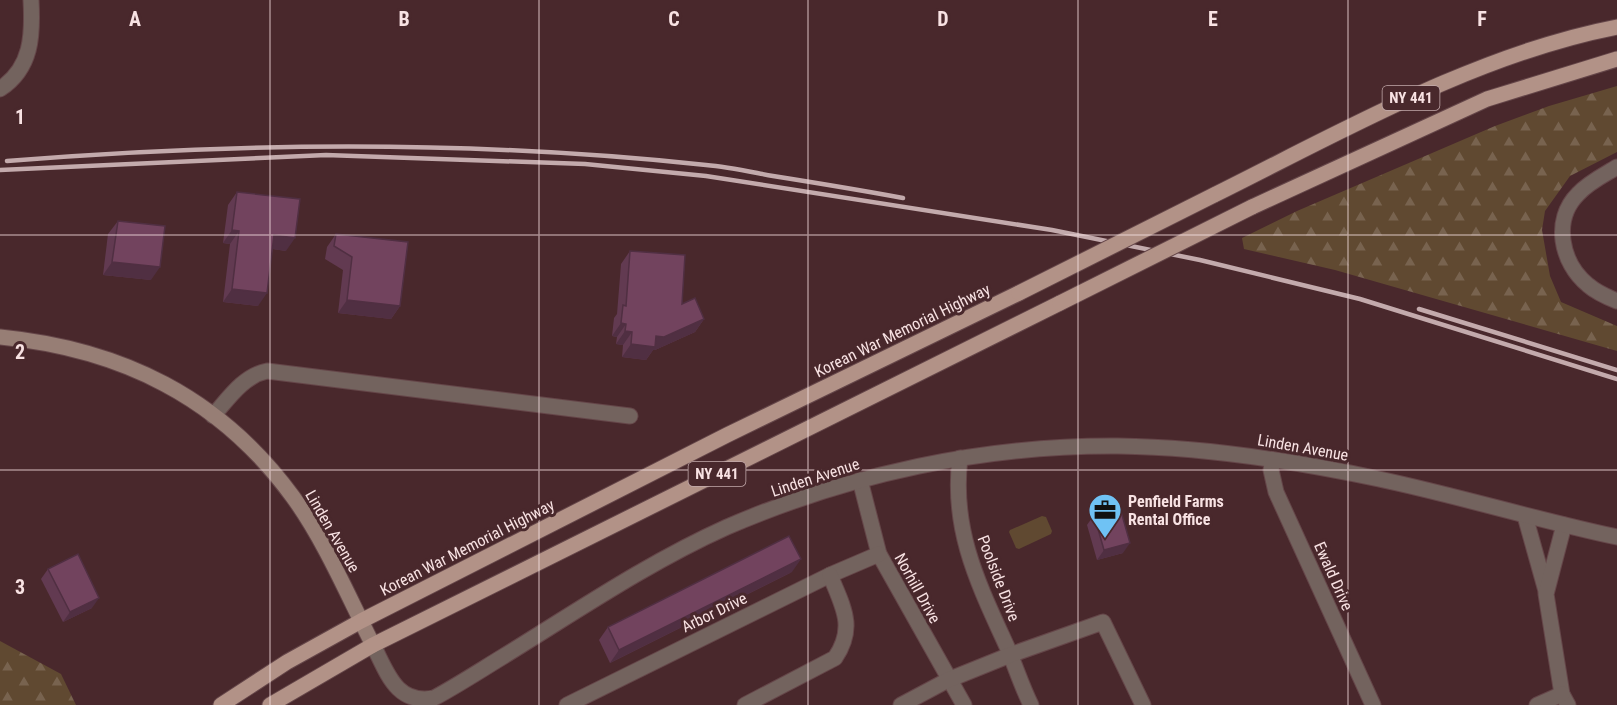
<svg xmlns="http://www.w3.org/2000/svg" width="1617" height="705" font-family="'Roboto Condensed',sans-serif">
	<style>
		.green { fill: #604931 }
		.forest { fill: url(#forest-firs) }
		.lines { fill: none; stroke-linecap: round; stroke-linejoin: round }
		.minor-casing { stroke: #654649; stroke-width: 17 }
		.tertiary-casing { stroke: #654649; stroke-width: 17 }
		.secondary-casing { stroke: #654649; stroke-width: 17 }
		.primary-casing { stroke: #654649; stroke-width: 17 }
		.minor { stroke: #73635e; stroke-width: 15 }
		.tertiary { stroke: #73635e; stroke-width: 15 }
		.secondary { stroke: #977e75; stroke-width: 15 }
		.primary { stroke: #b29287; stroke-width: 15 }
		.rail { stroke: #c3aaac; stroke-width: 4.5 }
		.primary-bridge-casing { stroke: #654649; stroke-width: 17; stroke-linecap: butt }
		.primary-bridge { stroke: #b29287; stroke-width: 15 }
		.wall { fill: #623a51 }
		.shaded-wall { fill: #502f42 }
		.building { fill: #72435e; stroke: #502f42; stroke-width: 1.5 }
		.grid { fill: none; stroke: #f8e2e3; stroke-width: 1.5; stroke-opacity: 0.55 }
		.labels { text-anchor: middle; stroke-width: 6; stroke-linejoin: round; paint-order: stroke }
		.shield { fill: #49282c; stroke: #c4aaac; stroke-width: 1.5 }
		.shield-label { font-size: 15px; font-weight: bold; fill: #f8e2e3 }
		.street-label { font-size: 16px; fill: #f8e2e3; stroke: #49282c }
		.poi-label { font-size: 16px; font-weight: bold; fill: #f8e2e3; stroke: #49282c; text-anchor: start }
		.grid-label { font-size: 20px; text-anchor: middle; font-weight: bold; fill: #f8e2e3; stroke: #49282c; stroke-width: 6; stroke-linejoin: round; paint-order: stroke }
	</style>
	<defs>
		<pattern id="forest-firs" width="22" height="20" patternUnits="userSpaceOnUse" patternTransform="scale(1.5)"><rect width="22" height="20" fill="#604931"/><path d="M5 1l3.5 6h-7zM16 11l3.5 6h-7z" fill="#78634f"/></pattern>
	</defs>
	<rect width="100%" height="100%" fill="#49282c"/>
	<polygon class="green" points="1042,516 1046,517 1052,531 1051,534 1019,549 1016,548 1009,532 1010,530"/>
	<g class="forest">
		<polygon points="1617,86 1617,152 1570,176 1545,211 1542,230 1550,276 1561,302 1617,326 1617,351 1335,270 1244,249 1242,238 1297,211 1495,126 1549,106"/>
		<polygon points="0,641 61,674 76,705 0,705"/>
	</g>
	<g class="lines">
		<defs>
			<g id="minor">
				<path d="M0 89C32 68 33 35 31 0"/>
				<path d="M1617 167C1604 175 1589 182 1578 194 1552 220 1561 263 1588 285 1596 292 1607 297 1617 301"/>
				<path d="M213 416C228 399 243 376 267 371L630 416"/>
				<path d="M960 458C951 531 979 585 1008 649 1016 668 1022 687 1031 705"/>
				<polyline points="1273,460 1271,470 1276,492 1373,705"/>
				<polyline points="860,480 879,554 964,705"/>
				<polyline points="1525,516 1546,591"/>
				<polyline points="1564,525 1546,594 1562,694 1568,705"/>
				<polyline points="567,705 830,575 879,554"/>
				<path d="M745 705 835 658C856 627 843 607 830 575"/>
				<polyline points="901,705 948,680 1010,655 1103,622 1143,705"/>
				<polyline points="1537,705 1562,694"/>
			</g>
			<path id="tertiary" d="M373 645C387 672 396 705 434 698 458 685 481 670 504 656 577 611 649 562 727 527 850 474 984 445 1118 446 1205 447 1294 461 1379 479 1459 496 1537 520 1617 537"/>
			<path id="secondary" d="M0 337C121 349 220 397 293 497 325 541 348 596 373 645"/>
			<g id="primary">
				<path d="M1214 195C1341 132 1477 54 1617 27"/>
				<polyline points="1252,207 1487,99 1617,59"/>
				<polyline points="221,705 287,662 361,621 727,435 1019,293"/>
				<polyline points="270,705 373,645 1060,303"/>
			</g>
		</defs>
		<use href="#minor" class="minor-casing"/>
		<use href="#tertiary" class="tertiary-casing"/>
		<use href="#secondary" class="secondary-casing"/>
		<use href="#primary" class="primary-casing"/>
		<use href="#minor" class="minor"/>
		<use href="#tertiary" class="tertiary"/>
		<use href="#secondary" class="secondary"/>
		<use href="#primary" class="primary"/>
		<g class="rail">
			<path d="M7 161C239 142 474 140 706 165 729 167 751 172 773 176 817 183 860 190 903 198"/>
			<polyline points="0,170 326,155 585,164 706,176 1052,230 1200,260 1360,299 1617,379"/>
			<polyline points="1419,309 1617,370"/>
		</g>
		<defs>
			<g id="primary-bridge">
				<polyline points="1019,293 1214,195"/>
				<polyline points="1060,303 1252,207"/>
			</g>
		</defs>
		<use href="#primary-bridge" class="primary-bridge-casing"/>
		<use href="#primary-bridge" class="primary-bridge"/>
	</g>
	<g class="wall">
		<polygon points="237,192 286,251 273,249 258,306 223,302 230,244 223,243 228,205"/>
		<polygon points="118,221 151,280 103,275 108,234"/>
		<polygon points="336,234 400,306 391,319 338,313 343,270 325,259 327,247"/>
		<polygon points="630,251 682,304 704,319 695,332 655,350 653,350 646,360 622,357 623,345 616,344 617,337 612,336 614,318 617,314 621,264"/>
		<polygon points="1094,515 1123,553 1097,560 1087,525"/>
		<polygon points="48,569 92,608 63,622 41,579"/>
		<polygon points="792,572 610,663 599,640 608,627"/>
	</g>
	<g class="shaded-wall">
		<polygon points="232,230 239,231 230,244 223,243"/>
		<polygon points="274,235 295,238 286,251 265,248"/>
		<polygon points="112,262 160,267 151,280 103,275"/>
		<polygon points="232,289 267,293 258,306 223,302"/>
		<polygon points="347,300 400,306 391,319 338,313"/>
		<polygon points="704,319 695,332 655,350 653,350 646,360 622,357 631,344"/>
		<polygon points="621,323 626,324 617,337 612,336"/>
		<polygon points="625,331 632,332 623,345 616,344"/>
		<polygon points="1130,543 1123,553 1097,560 1104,550"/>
		<polygon points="801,559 792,572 610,663 619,650"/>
		<polygon points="99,598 92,608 63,622 70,612"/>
	</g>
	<g class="building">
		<polygon points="237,192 300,199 295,238 274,235 267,293 232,289 239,231 232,230"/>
		<polygon points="118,221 165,226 160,267 112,262"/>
		<polygon points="336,234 408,242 400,306 347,300 352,257 334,246"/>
		<polygon points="630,251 685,255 682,304 695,298 704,319 664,337 656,336 655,347 631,344 632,332 625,331 626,324 621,323 623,305 626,306"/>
		<polygon points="1120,508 1130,543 1104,550 1094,515"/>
		<polygon points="789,536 801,559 619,650 608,627"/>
		<polygon points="78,554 99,598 70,612 48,569"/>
	</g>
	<path class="grid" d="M270 0V705M539 0V705M808 0V705M1078 0V705M1348 0V705M0 235H1617M0 470H1617"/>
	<defs>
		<symbol id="office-pin" viewBox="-11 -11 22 30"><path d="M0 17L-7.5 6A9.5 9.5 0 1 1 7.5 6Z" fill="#6fc2f4" stroke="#49282c"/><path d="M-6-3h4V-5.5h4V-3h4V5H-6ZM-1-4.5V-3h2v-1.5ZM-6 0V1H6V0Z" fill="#111"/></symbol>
	</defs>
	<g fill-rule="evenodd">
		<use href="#office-pin" x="1086" y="491" width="38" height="52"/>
	</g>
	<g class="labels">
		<g class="shield">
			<rect x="1382.5" y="86" width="57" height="24" rx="4.5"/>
			<rect x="688.5" y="462" width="57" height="24" rx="4.5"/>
		</g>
		<g class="shield-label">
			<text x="1411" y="103">NY 441</text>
			<text x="717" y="479">NY 441</text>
		</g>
		<g class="street-label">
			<text transform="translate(902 330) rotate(-26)" y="6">Korean War Memorial Highway</text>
			<text transform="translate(1303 447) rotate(10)" y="6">Linden Avenue</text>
			<text transform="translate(815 477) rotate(-18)" y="6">Linden Avenue</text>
			<text transform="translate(333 531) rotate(60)" y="6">Linden Avenue</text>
			<text transform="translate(467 547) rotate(-27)" y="6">Korean War Memorial Highway</text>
			<text transform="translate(1334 576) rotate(66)" y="6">Ewald Drive</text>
			<text transform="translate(999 578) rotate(69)" y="6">Poolside Drive</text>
			<text transform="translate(918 588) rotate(61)" y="6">Norhill Drive</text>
			<text transform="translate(714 612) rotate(-26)" y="6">Arbor Drive</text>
		</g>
		<g class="poi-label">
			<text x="1128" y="507">Penfield Farms<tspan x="1128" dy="18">Rental Office</tspan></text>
		</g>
	</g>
	<g class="grid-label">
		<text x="135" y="26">A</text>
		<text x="404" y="26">B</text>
		<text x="674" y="26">C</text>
		<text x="943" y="26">D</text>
		<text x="1213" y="26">E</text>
		<text x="1482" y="26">F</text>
		<text x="20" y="124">1</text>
		<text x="20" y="359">2</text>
		<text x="20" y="594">3</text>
	</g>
</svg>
